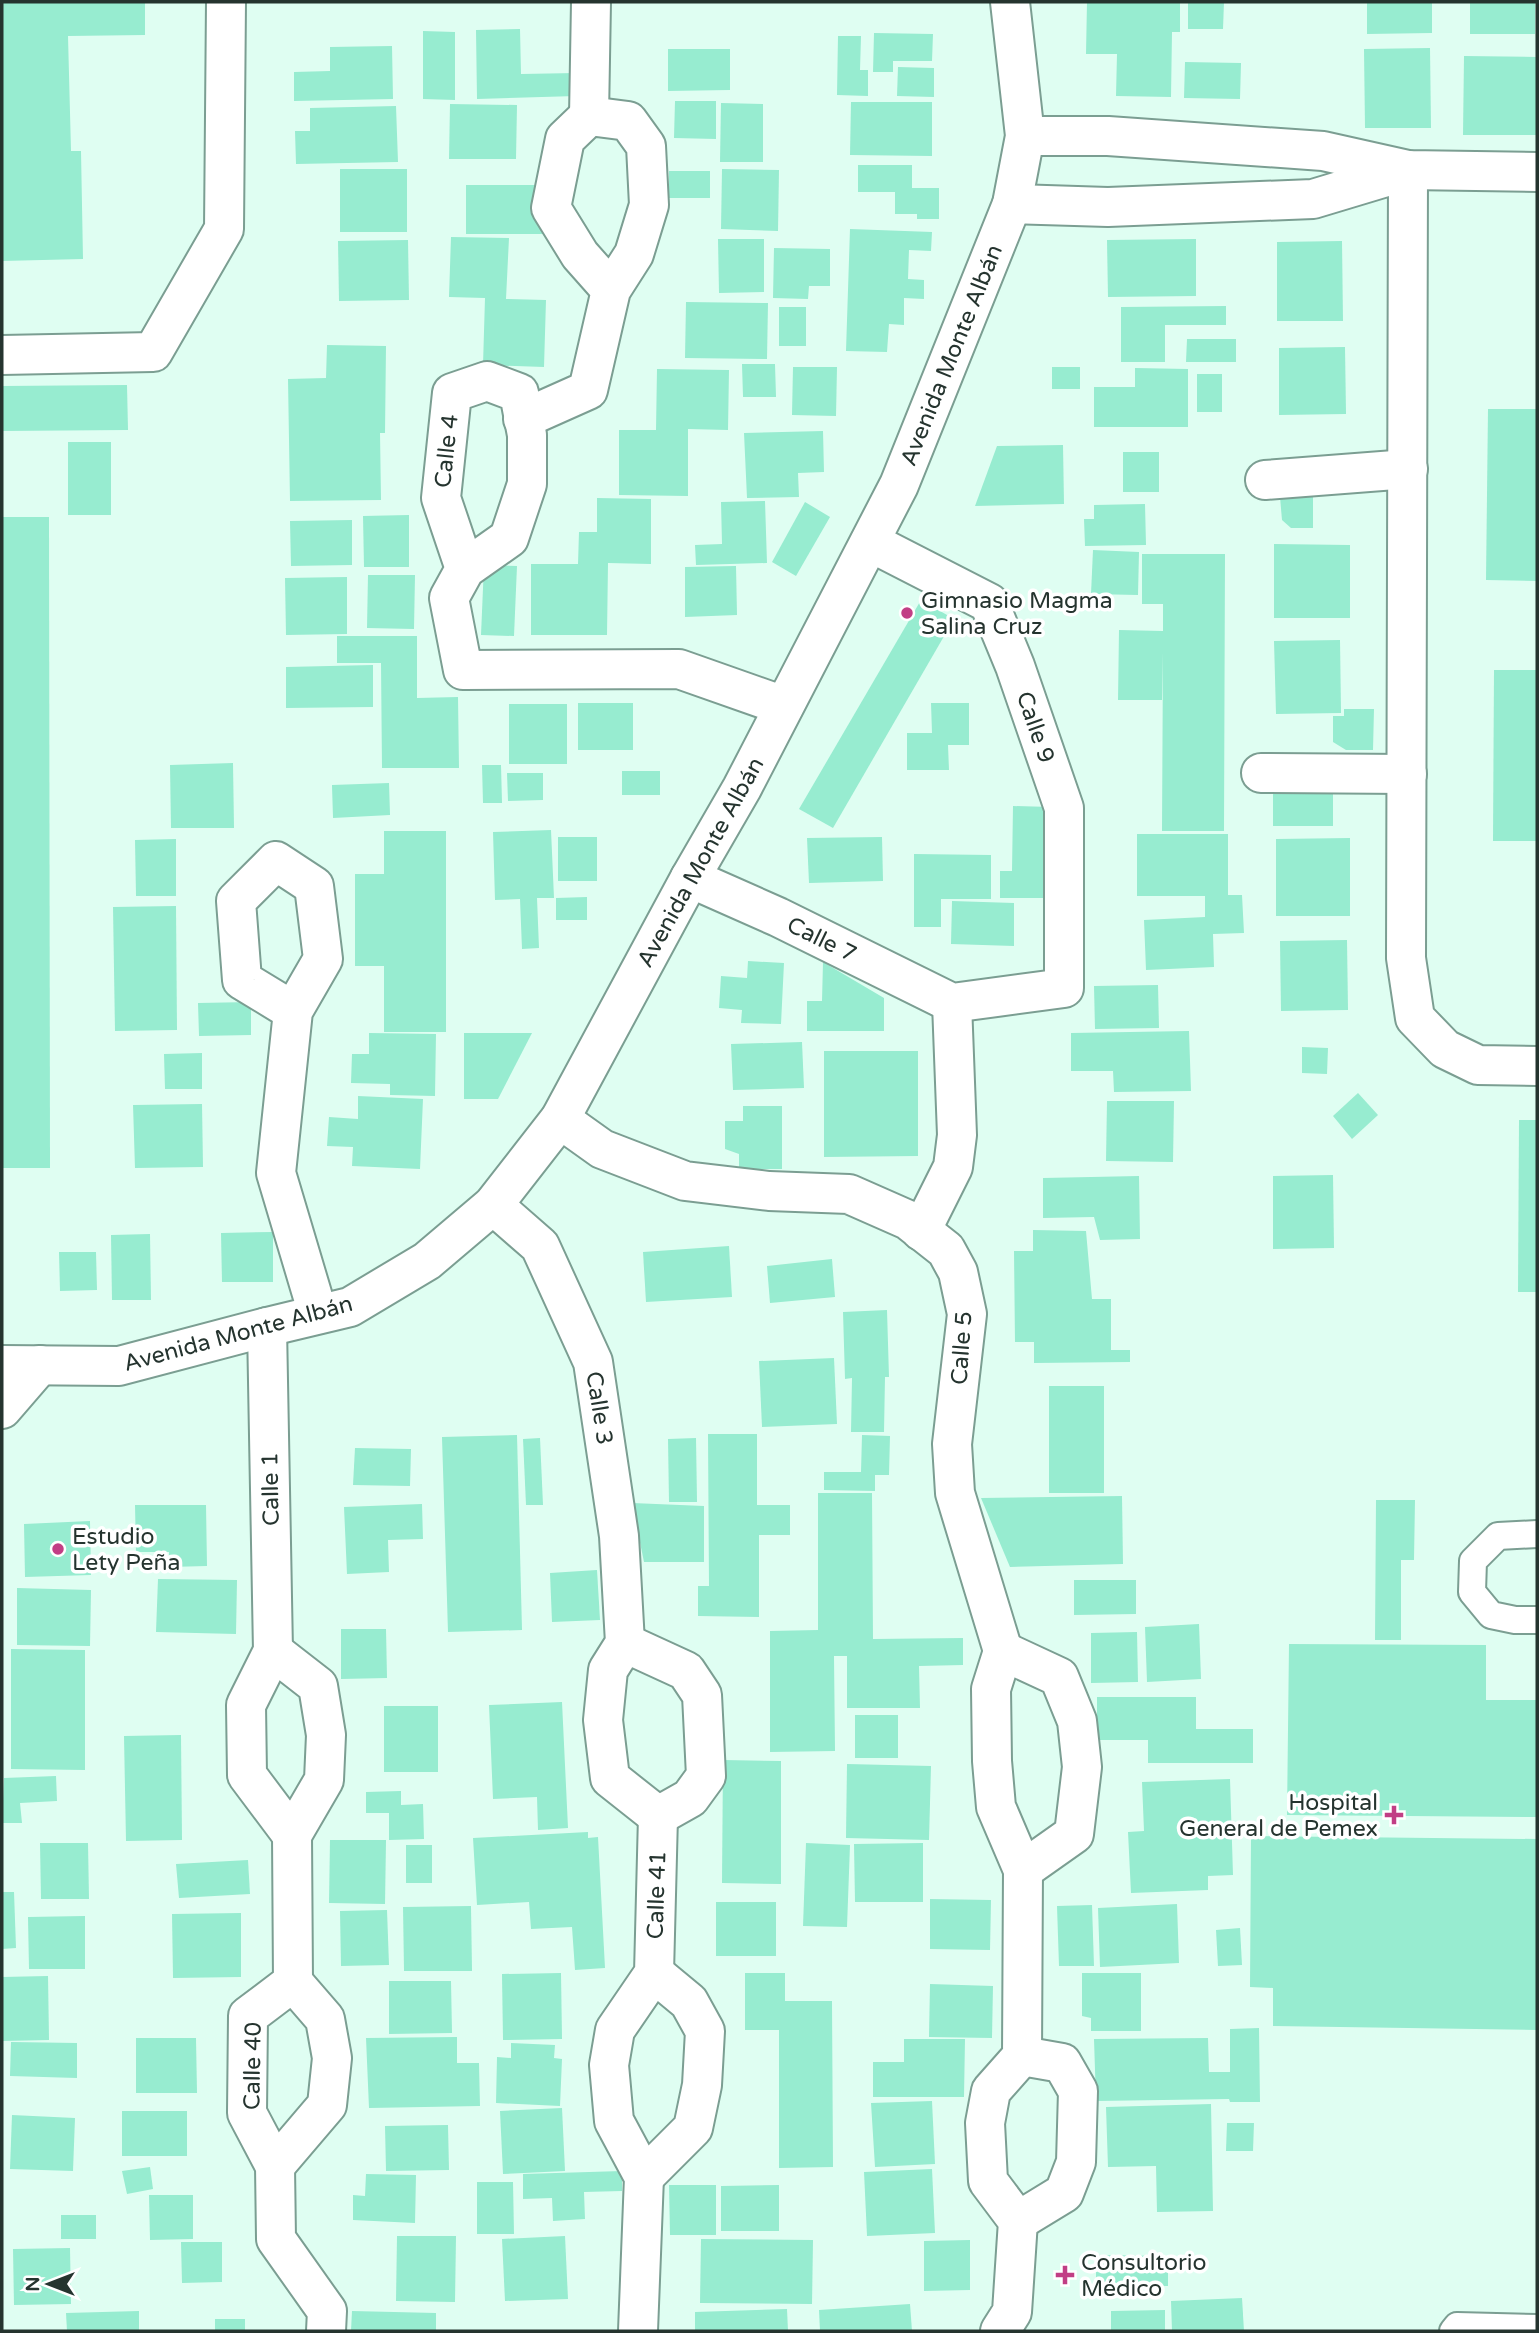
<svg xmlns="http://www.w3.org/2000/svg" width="1539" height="2333" font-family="'Varela Round',sans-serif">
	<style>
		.building { fill: #97ecd0 }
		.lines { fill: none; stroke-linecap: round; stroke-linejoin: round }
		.service-casing { stroke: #7b9e92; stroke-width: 30 }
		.minor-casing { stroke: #7b9e92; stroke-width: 42 }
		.service { stroke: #fff; stroke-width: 26 }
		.minor { stroke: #fff; stroke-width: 38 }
		.poi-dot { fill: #c13e85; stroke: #fff; stroke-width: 2.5 }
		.labels { text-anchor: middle; stroke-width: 7; stroke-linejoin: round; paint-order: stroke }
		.street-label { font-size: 23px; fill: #25342f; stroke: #fff }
		.poi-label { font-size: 23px; fill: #25342f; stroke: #fff; text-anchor: start }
	</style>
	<rect width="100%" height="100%" fill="#dffef2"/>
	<g class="building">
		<polygon points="2,2 145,2 145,35 68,36 71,151 81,151 83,259 2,261"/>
		<polygon points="1087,2 1180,2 1180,32 1172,32 1171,97 1116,96 1117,54 1086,54"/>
		<polygon points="1188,2 1224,2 1223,29 1188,29"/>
		<polygon points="1367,2 1432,2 1432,33 1367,34"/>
		<rect x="1470" y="2" width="65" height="32"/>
		<polygon points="520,29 521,74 576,73 576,96 477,99 476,30"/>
		<polygon points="423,31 455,32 455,100 423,99"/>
		<polygon points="874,33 933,34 932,61 893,61 893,72 873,72"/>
		<polygon points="838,36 861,36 860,70 868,70 868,96 837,95"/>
		<polygon points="392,46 393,99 294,101 294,72 330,71 330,47"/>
		<polygon points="1430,48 1431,128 1365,128 1364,49"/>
		<polygon points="668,49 730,49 730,90 668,91"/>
		<polygon points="1464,56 1537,57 1537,135 1463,135"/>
		<polygon points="1185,62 1241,63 1240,99 1184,98"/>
		<polygon points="898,67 934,68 934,97 897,96"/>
		<polygon points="675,101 716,101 716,139 674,138"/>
		<polygon points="851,102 932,102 932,156 850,155"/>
		<polygon points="721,103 763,104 763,162 720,162"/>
		<polygon points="450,104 517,105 516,159 449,159"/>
		<polygon points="396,106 398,162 296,164 295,131 310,131 310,108"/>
		<polygon points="858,165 912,165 912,188 939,188 939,219 917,219 917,214 895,214 895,192 858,192"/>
		<rect x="340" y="169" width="67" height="63"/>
		<polygon points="722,169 779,170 778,231 721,229"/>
		<rect x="669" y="171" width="41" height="27"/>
		<rect x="466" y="185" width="80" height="49"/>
		<polygon points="850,229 932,232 931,251 909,250 908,279 924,280 924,299 904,298 904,325 889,324 887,352 846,351"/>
		<polygon points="451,237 509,238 506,299 546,300 544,367 483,365 485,298 449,297"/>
		<polygon points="718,239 764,239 764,292 719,293"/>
		<polygon points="1196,239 1196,296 1108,297 1107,240"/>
		<polygon points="408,240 409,300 339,301 338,241"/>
		<polygon points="1342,241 1343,321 1277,321 1277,242"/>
		<polygon points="774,248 830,249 830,286 809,286 808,299 773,298"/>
		<polygon points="686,302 768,303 767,359 685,358"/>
		<polygon points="1226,306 1226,325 1165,325 1165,362 1121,362 1121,307"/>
		<rect x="779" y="307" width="27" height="39"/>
		<polygon points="1187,339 1236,339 1236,362 1186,362"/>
		<polygon points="327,345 386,346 385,433 380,433 381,500 290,501 288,379 326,378"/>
		<polygon points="1345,347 1346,414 1279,415 1279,348"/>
		<polygon points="742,364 775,364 776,397 743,397"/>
		<polygon points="793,367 837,367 836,416 792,415"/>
		<rect x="1052" y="367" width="28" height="22"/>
		<polygon points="1135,368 1188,369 1188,427 1094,427 1094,387 1135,387"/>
		<polygon points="657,369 729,370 728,430 688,429 688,496 619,495 619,430 656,430"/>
		<rect x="1197" y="374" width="25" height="38"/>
		<polygon points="127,385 128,430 2,431 2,386"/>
		<polygon points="1488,409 1537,409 1537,581 1486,580"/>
		<polygon points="823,431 824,472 798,473 799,497 747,498 744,433"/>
		<rect x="68" y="442" width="43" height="73"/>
		<polygon points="1063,445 1064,504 975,506 997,446"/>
		<rect x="1123" y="452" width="36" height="40"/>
		<polygon points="1313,489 1313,528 1291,528 1282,520 1280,497"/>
		<polygon points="597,498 651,499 651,564 608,563 607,635 531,635 531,564 578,564 579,532 597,532"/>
		<polygon points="765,501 767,563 696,565 695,545 722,544 721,502"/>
		<polygon points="805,502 830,517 796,576 772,562"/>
		<polygon points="1145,504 1146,545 1085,546 1084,519 1094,519 1094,505"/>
		<polygon points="409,515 409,567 364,567 363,516"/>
		<polygon points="2,517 49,517 50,1168 2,1168"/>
		<polygon points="352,520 352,565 291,566 290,521"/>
		<polygon points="1274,544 1350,545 1350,618 1274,618"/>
		<polygon points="1093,550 1139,552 1138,595 1091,594"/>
		<polygon points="1142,554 1225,554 1224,831 1162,831 1163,652 1162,700 1118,700 1119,630 1163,631 1163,604 1142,604"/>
		<polygon points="484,565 517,566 514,636 481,635"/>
		<polygon points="736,566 737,615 685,617 685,567"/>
		<polygon points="368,575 415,575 414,629 367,628"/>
		<polygon points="347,577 347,634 286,635 285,578"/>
		<polygon points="921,600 954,619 833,828 799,809"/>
		<polygon points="337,636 417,636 417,698 458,697 459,768 382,768 381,663 337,663"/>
		<polygon points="1340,640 1341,713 1276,714 1274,641"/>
		<polygon points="373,665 373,707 286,708 286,667"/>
		<polygon points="1494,670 1537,670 1537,841 1493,841"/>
		<rect x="578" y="703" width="55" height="47"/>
		<polygon points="931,703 969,703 969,745 948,745 949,770 907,770 907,733 932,733"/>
		<rect x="509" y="704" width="58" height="60"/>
		<polygon points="1344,709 1374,709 1373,750 1346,750 1333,742 1333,716 1344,716"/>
		<polygon points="233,763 234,828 171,828 170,765"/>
		<polygon points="482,765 501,765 502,803 483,803"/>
		<rect x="622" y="771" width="38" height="24"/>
		<polygon points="507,773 543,773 543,800 508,801"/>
		<polygon points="389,783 390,815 333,818 332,785"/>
		<rect x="1273" y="789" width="60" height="37"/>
		<polygon points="1013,806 1051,807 1051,898 1000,898 1000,871 1012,871"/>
		<polygon points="551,830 554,898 537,898 539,948 522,949 520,899 495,900 493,832"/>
		<polygon points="384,831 446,831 446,1032 384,1032 384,966 355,966 355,874 384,874"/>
		<polygon points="1137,834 1228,834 1228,895 1242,895 1244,933 1213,934 1214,967 1146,970 1144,920 1205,917 1205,896 1137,896"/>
		<rect x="558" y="837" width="39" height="44"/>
		<polygon points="882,837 883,881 809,883 807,838"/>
		<polygon points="1350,838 1350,916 1276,916 1276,839"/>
		<polygon points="176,839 176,896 136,896 135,840"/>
		<polygon points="914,854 991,855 991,899 941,899 941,927 914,927"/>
		<polygon points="587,897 587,920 556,920 556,898"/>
		<polygon points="952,901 1014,903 1014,946 951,944"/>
		<polygon points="176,906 177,1030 115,1031 113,907"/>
		<polygon points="1347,940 1348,1010 1281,1011 1280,941"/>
		<polygon points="748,961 784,963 781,1024 741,1023 742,1010 719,1008 721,976 747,978"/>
		<polygon points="823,962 884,998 884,1031 807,1031 807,1001 822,1001"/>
		<polygon points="1158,985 1159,1028 1095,1029 1094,986"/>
		<polygon points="251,1002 251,1035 199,1036 198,1003"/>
		<polygon points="1189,1031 1191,1091 1114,1092 1113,1071 1071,1071 1071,1033"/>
		<polygon points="369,1033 436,1034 435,1096 390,1095 390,1084 351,1083 352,1054 369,1054"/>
		<polygon points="464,1033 532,1033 498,1099 464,1099"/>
		<polygon points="802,1042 804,1088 733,1090 731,1044"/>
		<polygon points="1302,1047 1328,1048 1327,1074 1302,1073"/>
		<polygon points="824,1051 918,1051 918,1156 824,1157"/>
		<polygon points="202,1053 202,1089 165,1089 164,1054"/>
		<polygon points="1358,1093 1378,1115 1352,1139 1333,1116"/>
		<polygon points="358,1096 423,1099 420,1169 352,1166 353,1147 327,1146 329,1117 358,1119"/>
		<polygon points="1107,1101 1174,1101 1173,1162 1106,1161"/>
		<polygon points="202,1104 203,1167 135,1168 133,1105"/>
		<polygon points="743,1106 782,1106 782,1169 739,1169 739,1154 725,1149 725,1121 743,1121"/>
		<polygon points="1519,1120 1537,1120 1537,1292 1518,1292"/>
		<polygon points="1333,1175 1334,1248 1273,1249 1273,1176"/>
		<polygon points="1139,1176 1140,1239 1100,1240 1094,1217 1043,1218 1043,1178"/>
		<polygon points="1033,1230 1086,1231 1092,1299 1111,1299 1111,1350 1130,1350 1130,1362 1034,1363 1034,1342 1015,1342 1014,1251 1033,1251"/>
		<polygon points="273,1232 273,1282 222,1282 221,1233"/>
		<polygon points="150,1234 151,1300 112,1300 111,1235"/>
		<polygon points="729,1246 732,1297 646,1302 643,1252"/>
		<polygon points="59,1252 96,1252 97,1290 60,1291"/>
		<polygon points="832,1259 835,1297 770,1303 767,1266"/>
		<polygon points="887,1310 889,1377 885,1377 884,1432 851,1432 852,1378 845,1379 843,1312"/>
		<polygon points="834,1358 837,1424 762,1427 759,1361"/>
		<rect x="1049" y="1386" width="55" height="107"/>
		<polygon points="708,1434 757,1434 757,1505 790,1505 790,1535 759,1535 759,1617 698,1616 698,1586 709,1586"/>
		<polygon points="517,1435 522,1630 448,1632 442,1437"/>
		<polygon points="862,1435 890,1436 889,1475 875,1475 875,1491 824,1490 824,1472 861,1472"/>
		<polygon points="540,1438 543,1505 526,1505 523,1439"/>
		<polygon points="696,1438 697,1502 669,1502 668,1439"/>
		<polygon points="355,1448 411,1449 410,1486 353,1485"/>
		<polygon points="818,1493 872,1493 873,1639 963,1638 963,1665 919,1666 920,1708 847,1708 847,1656 834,1656 835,1751 770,1752 770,1631 818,1630"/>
		<polygon points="1122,1496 1123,1564 1010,1567 981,1498"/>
		<polygon points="1376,1500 1415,1500 1414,1560 1401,1560 1401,1640 1375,1640"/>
		<polygon points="632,1503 704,1506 704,1562 644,1562"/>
		<polygon points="422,1504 423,1539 388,1540 389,1572 347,1574 344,1507"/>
		<polygon points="135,1505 206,1505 207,1566 169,1567 169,1552 136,1552"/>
		<polygon points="90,1521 91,1575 25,1577 24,1524"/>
		<polygon points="597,1570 600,1620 552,1622 550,1573"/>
		<polygon points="158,1579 237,1580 236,1634 156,1632"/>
		<polygon points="1074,1580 1136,1580 1136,1614 1074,1615"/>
		<polygon points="17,1588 91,1590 90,1646 17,1645"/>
		<polygon points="1199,1624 1201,1679 1147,1682 1145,1627"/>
		<polygon points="341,1629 386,1629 387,1678 341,1679"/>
		<polygon points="1137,1632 1138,1682 1091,1683 1091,1633"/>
		<polygon points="1289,1644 1486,1645 1486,1700 1537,1700 1537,1817 1287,1815"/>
		<polygon points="11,1649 85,1650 85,1770 11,1769"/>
		<polygon points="1097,1697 1196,1697 1196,1729 1253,1729 1253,1763 1148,1763 1148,1740 1097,1740"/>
		<polygon points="562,1702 568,1828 538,1830 537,1797 493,1799 489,1705"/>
		<rect x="384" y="1706" width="54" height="66"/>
		<rect x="855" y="1715" width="43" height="43"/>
		<polygon points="181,1735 182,1840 126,1841 124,1736"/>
		<polygon points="723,1760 781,1761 781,1884 722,1883"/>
		<polygon points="847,1764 931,1766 929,1840 846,1838"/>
		<polygon points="56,1776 57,1801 20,1803 22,1823 2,1823 4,1778"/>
		<polygon points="1230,1779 1233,1875 1208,1876 1208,1890 1131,1893 1128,1832 1144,1831 1142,1782"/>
		<polygon points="401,1791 401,1805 423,1804 424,1839 389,1840 389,1813 366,1813 366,1792"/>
		<polygon points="588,1832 588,1838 598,1837 605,1968 575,1970 572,1927 531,1929 529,1902 477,1905 473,1838"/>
		<polygon points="1251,1836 1537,1839 1537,2030 1273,2026 1273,1988 1250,1987"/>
		<polygon points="330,1840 386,1840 385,1904 329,1903"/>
		<polygon points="40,1843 88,1843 89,1899 41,1899"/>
		<polygon points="806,1843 850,1845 847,1927 803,1926"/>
		<polygon points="923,1843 923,1902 855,1902 854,1844"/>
		<rect x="406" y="1845" width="26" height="38"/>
		<polygon points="248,1860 250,1894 179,1898 176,1864"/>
		<polygon points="2,1892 14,1892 16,1948 2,1949"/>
		<polygon points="930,1899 991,1900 990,1950 930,1949"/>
		<rect x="716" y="1902" width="60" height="54"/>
		<polygon points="1177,1904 1179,1963 1100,1967 1098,1908"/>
		<polygon points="1092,1905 1094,1966 1059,1966 1057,1906"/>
		<polygon points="471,1906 472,1971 404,1971 403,1907"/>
		<polygon points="387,1910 389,1965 341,1966 340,1911"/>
		<polygon points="241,1913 241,1977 173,1978 172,1914"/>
		<polygon points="85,1916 85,1969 29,1969 28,1917"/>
		<polygon points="1240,1928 1242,1965 1218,1966 1216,1930"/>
		<polygon points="561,1973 562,2039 503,2040 502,1974"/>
		<polygon points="745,1973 785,1973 785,2001 832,2001 833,2167 779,2168 779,2030 745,2030"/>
		<polygon points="1082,1973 1141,1973 1141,2031 1091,2031 1091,2018 1082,2016"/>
		<polygon points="48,1976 49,2040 2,2041 2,1977"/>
		<polygon points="389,1981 451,1981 452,2033 389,2034"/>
		<polygon points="930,1984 993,1986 992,2038 929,2037"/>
		<polygon points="1259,2028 1260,2102 1230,2102 1229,2099 1096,2101 1094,2039 1208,2038 1209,2072 1230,2072 1230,2029"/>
		<polygon points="457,2037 457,2063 479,2063 480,2106 369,2108 366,2038"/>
		<polygon points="136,2038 196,2038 197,2093 136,2093"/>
		<polygon points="904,2039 965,2039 964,2097 873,2097 873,2062 904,2062"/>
		<polygon points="11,2042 77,2043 77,2078 10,2076"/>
		<polygon points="511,2043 555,2045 554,2058 562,2059 560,2106 496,2103 497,2057 511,2058"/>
		<polygon points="932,2101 935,2164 875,2167 871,2103"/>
		<polygon points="1211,2104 1213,2211 1157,2212 1156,2166 1108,2167 1106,2107"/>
		<polygon points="562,2108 565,2171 503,2174 500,2111"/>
		<rect x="122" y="2111" width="65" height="45"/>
		<polygon points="12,2115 75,2118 73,2171 10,2169"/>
		<polygon points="1227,2123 1254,2123 1253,2151 1226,2151"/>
		<polygon points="448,2125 449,2170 386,2171 385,2126"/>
		<polygon points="150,2167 153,2189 127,2194 122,2171"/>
		<polygon points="932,2169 935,2233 867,2236 864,2172"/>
		<polygon points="622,2171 622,2191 584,2192 585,2219 553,2221 552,2198 523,2199 523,2174"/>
		<polygon points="366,2174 416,2175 415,2223 353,2220 353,2195 365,2196"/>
		<polygon points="477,2182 513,2182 514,2234 477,2234"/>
		<polygon points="669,2185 716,2185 716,2235 670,2235"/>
		<polygon points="779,2185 779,2231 721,2231 721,2186"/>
		<polygon points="149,2195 193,2195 193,2239 150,2240"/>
		<rect x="61" y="2215" width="35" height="24"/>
		<polygon points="397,2236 456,2236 455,2302 396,2301"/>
		<polygon points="565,2236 568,2299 505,2301 502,2239"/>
		<polygon points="701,2239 813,2240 812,2304 700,2303"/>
		<polygon points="970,2240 970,2290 924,2291 924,2241"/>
		<polygon points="181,2242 222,2242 222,2282 182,2283"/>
		<polygon points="70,2248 71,2304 14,2305 13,2249"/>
		<polygon points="1096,2255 1168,2256 1168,2286 1096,2286"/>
		<polygon points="1242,2298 1244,2331 1172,2331 1171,2301"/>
		<polygon points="910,2304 912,2331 820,2331 819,2310"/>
		<polygon points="787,2309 788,2331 695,2331 695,2312"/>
		<polygon points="1165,2310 1165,2331 1111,2331 1111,2311"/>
		<polygon points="139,2311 139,2331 67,2331 66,2313"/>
		<polygon points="352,2311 436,2313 436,2331 351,2331"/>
		<rect x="215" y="2319" width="30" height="12"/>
	</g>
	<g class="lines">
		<defs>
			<g id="service">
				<polyline points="1537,1534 1498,1536 1473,1561 1472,1592 1491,1615 1515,1620 1537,1620"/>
				<polyline points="1453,2331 1457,2326 1537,2328"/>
			</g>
			<g id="minor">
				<polyline points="589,116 591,2"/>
				<polyline points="1025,136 1108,136 1323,151 1408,170 1537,172"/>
				<polyline points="1408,170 1406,958 1415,1018 1445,1049 1478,1065 1537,1066"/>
				<polyline points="1012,204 1108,207 1313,199 1406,171"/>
				<polyline points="2,355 153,352 224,229 226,2"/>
				<polyline points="523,419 588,390 611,290 580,255 551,208 565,139 589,116 628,121 646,146 649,205 634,254 611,290"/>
				<polyline points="1265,480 1408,469"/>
				<polyline points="465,569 441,498 452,393 487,381 519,393 527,435 527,484 509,538 465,569 449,598 463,670 679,669 784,706"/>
				<polyline points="1261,773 1407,774"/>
				<polyline points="690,878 778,917 952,1003 1064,988 1064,808 1015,666 989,603 870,542"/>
				<polyline points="293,1011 323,959 314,886 276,861 236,901 242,980 293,1011 276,1173 318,1314"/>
				<polyline points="560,1119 602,1149 685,1181 769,1191 849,1194 908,1220 946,1250 958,1272 967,1314 952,1444 955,1493 1003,1651 991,1689 992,1761 996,1807 1023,1870 1022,2056 991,2091 985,2123 988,2181 1018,2221 1012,2312 1000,2331"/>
				<polyline points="493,1205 540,1246 593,1362 619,1536 625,1643 608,1670 603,1720 610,1778 658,1816"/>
				<polyline points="921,1231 953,1167 957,1135 952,1003"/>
				<polyline points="267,1327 273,1651 246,1705 247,1775 292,1835 293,1982 248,2016 247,2113 275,2166 276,2239 327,2311 326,2331"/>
				<polyline points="2,1365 119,1366 267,1327 350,1307 427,1261 493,1205 560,1119 690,878 742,788 899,485 1012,204 1025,136 1010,2"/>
				<polyline points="2,1409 40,1365"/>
				<polyline points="625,1643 686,1671 702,1695 706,1776 690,1798 658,1816"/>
				<polyline points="273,1651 318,1686 326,1735 324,1780 292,1835"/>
				<polyline points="1003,1651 1059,1677 1077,1721 1082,1767 1074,1834 1023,1870"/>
				<polyline points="275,2166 327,2105 332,2058 325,2019 293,1982"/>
				<polyline points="644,2177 693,2128 702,2085 705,2031 689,2002 654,1973"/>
				<polyline points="1018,2221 1064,2193 1076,2162 1078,2091 1062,2063 1022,2056"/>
				<polyline points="638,2331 644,2177 614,2121 609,2065 615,2030 654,1973 658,1816"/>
			</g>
		</defs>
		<use href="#service" class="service-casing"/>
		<use href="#minor" class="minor-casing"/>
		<use href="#service" class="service"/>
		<use href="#minor" class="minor"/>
	</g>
	<g class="poi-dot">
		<circle cx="907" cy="613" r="7"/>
		<circle cx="58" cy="1549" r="7"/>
		<path d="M1390.5 1804.5h7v7h7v7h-7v7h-7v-7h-7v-7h7z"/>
		<path d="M1061.5 2264.5h7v7h7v7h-7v7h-7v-7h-7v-7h7z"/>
	</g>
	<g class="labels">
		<g class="street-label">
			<text transform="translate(951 355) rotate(-68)" y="8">Avenida Monte Albán</text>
			<text transform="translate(446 451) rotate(-84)" y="8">Calle 4</text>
			<text transform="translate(1036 727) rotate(71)" y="8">Calle 9</text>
			<text transform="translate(700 862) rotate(-61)" y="8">Avenida Monte Albán</text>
			<text transform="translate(822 939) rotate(26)" y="8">Calle 7</text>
			<text transform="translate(238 1333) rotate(-15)" y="8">Avenida Monte Albán</text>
			<text transform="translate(961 1348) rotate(-86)" y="8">Calle 5</text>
			<text transform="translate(600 1408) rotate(81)" y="8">Calle 3</text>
			<text transform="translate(270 1489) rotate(-91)" y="8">Calle 1</text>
			<text transform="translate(656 1895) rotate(-88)" y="8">Calle 41</text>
			<text transform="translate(252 2066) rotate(-89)" y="8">Calle 40</text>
		</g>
		<g class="poi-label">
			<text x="921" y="608">Gimnasio Magma<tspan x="921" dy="26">Salina Cruz</tspan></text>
			<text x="72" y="1544">Estudio<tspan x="72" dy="26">Lety Peña</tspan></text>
			<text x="1378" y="1810" text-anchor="end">Hospital<tspan x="1378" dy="26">General de Pemex</tspan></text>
			<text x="1081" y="2270">Consultorio<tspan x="1081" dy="26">Médico</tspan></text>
		</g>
	</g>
	<rect width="1539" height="2333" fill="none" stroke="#25342f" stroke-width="7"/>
	<g transform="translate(49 2284) rotate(270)" stroke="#ffffff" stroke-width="5" paint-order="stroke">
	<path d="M0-5L12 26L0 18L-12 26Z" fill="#25342f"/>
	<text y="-10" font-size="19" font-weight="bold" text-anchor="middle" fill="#25342f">N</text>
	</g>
</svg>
